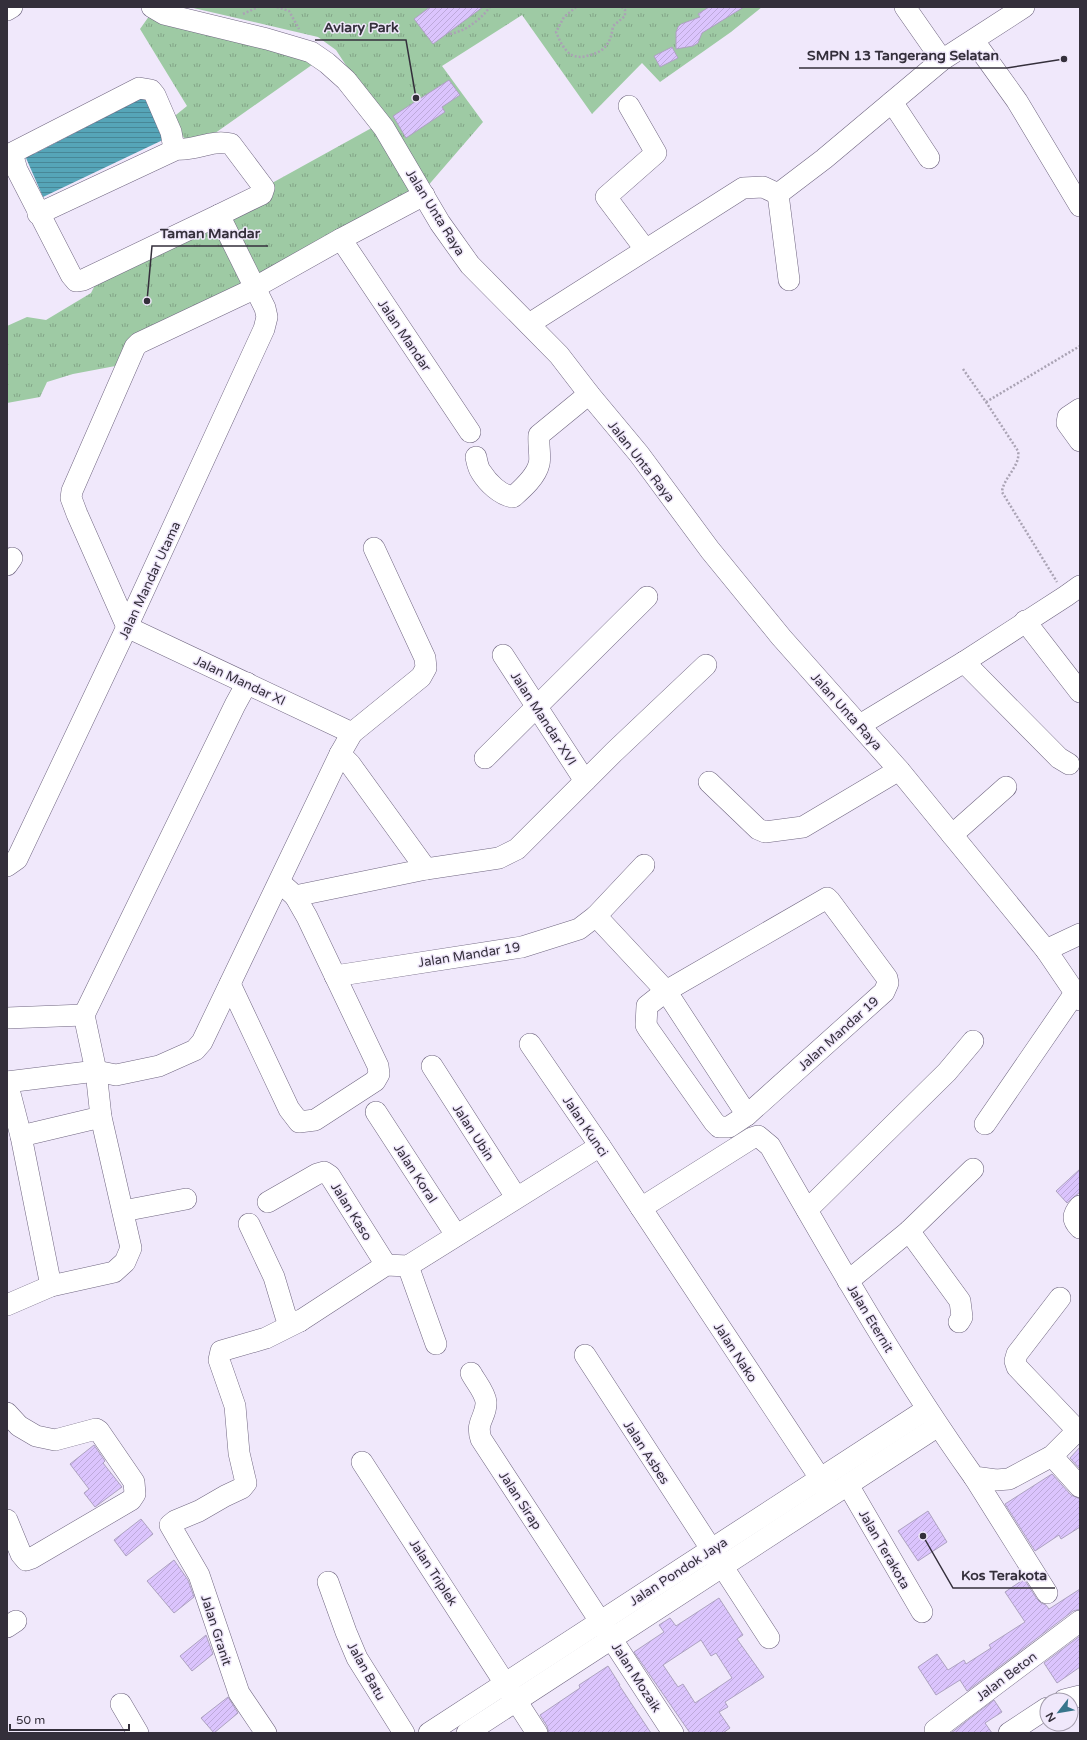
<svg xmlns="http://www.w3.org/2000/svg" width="1087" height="1740" font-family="'Varela Round',sans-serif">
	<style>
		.grass { fill: url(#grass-tufts) }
		.water { fill: url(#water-rules) }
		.building { fill: url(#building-hatch); stroke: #ada2c0; fill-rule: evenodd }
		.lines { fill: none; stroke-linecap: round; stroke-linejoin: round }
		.minor-casing { stroke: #706681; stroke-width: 22 }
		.path { stroke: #aaa3b4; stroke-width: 2.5; stroke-dasharray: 2 2; stroke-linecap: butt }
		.minor { stroke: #fff; stroke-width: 21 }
		.labels { text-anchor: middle; stroke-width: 3; stroke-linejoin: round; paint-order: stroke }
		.street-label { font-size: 13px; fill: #342f3b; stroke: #f0e8fb }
		.leader { fill: none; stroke: #342f3b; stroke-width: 1.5 }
		.callout-dot { fill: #342f3b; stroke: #f0e8fb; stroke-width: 1.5 }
		.callout-label { font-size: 14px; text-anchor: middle; font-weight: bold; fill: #342f3b; stroke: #f0e8fb; stroke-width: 3; stroke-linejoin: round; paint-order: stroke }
	</style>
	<defs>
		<pattern id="grass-tufts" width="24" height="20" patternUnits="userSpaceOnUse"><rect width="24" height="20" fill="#9ecaa4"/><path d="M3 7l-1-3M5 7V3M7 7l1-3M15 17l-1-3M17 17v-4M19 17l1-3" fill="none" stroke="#82a487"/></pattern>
		<pattern id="water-rules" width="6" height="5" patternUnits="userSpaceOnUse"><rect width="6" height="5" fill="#56a5b8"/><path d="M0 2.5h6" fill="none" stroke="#488797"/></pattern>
		<pattern id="building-hatch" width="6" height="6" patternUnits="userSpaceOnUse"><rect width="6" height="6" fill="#dbc4fd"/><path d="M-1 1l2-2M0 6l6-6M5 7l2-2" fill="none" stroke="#bda9da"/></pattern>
	</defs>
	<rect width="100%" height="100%" fill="#f0e8fb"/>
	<g class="grass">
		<polygon points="189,7 762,7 731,32 660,82 642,63 592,114 522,15 442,66 483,122 426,188 336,50 318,37"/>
		<polygon points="152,12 326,55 211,136 187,142 171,119 187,106 140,29"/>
		<polygon points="377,125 425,191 255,281 223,210"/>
		<polygon points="220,211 254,282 136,340 126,364 73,374 47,382 40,397 7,403 7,326 27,317 46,320 91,293 103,269"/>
	</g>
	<polygon class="water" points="150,94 167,138 43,197 26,158 7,167 30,150 34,154"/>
	<g class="building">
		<polygon points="430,7 483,7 433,44 414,19"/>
		<polygon points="709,7 744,7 702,33 698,43 693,46 676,49 676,32 678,27 681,24 700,17 698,14"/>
		<polygon points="672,47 678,58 660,67 654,56"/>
		<polygon points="449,80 460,95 442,107 445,112 406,138 393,116"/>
		<polygon points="1080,1169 1080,1192 1067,1203 1056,1191"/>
		<polygon points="94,1445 105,1461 103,1463 122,1487 95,1507 84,1493 89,1489 70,1464"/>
		<polygon points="1080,1447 1080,1469 1070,1458"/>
		<polygon points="1052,1474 1071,1495 1080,1499 1080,1527 1061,1539 1059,1535 1035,1551 1005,1504"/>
		<polygon points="928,1511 947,1542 918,1561 898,1531"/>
		<polygon points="141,1519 153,1534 126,1556 114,1540"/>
		<polygon points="174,1560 188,1580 194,1597 174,1613 147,1581"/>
		<polygon points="1024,1579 1037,1599 1041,1603 1046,1605 1049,1609 1080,1589 1080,1609 1073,1611 967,1691 960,1680 936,1695 918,1667 937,1654 948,1670 964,1660 966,1664 991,1648 989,1645 1025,1622 1005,1592"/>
		<path d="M719 1598 743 1635 737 1639 764 1677 725 1702 728 1707 719 1712 730 1728 723 1733H690L634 1652 664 1632 659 1625 670 1618 676 1626ZM701 1640 711 1656 716 1653 732 1678 695 1703 683 1684 678 1687 663 1665Z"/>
		<polygon points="206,1635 213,1654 192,1671 180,1656"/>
		<polygon points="1080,1636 1080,1667 1057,1683 1044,1663"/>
		<polygon points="608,1666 620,1685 619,1685 651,1733 549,1733 547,1726 540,1715 580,1688 579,1685"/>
		<polygon points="228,1697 238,1713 214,1733 201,1718"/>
		<polygon points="994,1700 1002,1712 985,1723 992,1733 951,1733"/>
	</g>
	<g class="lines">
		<defs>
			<g id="minor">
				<polyline points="152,7 164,14 267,39 311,52 327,63 346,80 384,128 440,223 470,265 559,355 589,394 639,454 710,550 781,637 899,770 1046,950 1080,1000"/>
				<polyline points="905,7 942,60"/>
				<polyline points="7,10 12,7"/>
				<polyline points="974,41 1017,101 1080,206"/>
				<polyline points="892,102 929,158"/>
				<polyline points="629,106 656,153 606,197 645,249"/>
				<polyline points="778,194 789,280"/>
				<path d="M38 214 177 149C196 151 211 139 231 144L264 188 262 194 219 215"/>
				<polyline points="341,239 470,432"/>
				<polyline points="529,324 743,188 763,187 778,194 824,159 942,60 1024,7"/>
				<polyline points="1080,409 1068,417 1067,423 1080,441"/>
				<path d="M476 457C477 462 478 468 481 472 488 483 500 495 513 497 522 489 536 477 539 464 541 458 538 444 539 435L589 394"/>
				<polyline points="7,565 12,558"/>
				<polyline points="1025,621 1080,692"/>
				<polyline points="503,655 585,781"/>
				<polyline points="964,662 1059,758 1069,764"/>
				<polyline points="860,725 964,662 1066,596 1080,586"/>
				<polyline points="352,733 127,627 77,514 71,498 72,491 135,347 139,343 245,293 341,239 424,195"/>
				<polyline points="485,758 647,597"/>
				<polyline points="709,782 758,829 765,832 803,827 899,770"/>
				<polyline points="952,835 1006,787"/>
				<polyline points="7,866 17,859 127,627 264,329 267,317 265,308 219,215 83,280 76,281 71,275 17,170 12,153 139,88 151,90 155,95 171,132 173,143 177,149"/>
				<polyline points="426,869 499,858 517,849 614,752 706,665"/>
				<polyline points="285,887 295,896 426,869 350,764 340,754"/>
				<polygon points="827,898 830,901 887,978 888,983 884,992 747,1115 729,1127 719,1127 714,1122 649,1030 646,1025 647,1006 666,991"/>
				<polyline points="596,916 644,865"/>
				<polyline points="1046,950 1080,934"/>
				<polyline points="335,976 522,947 579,929 596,916 666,991 747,1115"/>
				<polyline points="230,984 289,1109 299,1122 315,1120 375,1081 379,1074 378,1066 307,917 295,896"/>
				<polyline points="7,1018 84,1015"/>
				<polyline points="530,1044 600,1146 828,1490"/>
				<polyline points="432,1066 516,1197"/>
				<polyline points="7,1082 96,1071 116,1075 159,1066 195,1050 202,1042 340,754 352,733 421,677 426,668 425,658 374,548"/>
				<polyline points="7,1082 21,1136 51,1286"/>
				<polyline points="376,1112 456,1235"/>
				<polyline points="985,1124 1075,993"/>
				<polyline points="21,1136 101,1117"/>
				<polyline points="268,1202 317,1174 324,1172 330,1176 386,1265"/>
				<path d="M1080 1206C1072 1215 1072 1220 1080 1228"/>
				<path d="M641 1208 752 1138 758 1136 770 1146C835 1259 899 1372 974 1477L996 1480 1009 1479 1052 1456 1080 1428"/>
				<polyline points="807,1210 947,1072 973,1041"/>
				<polyline points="123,1211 186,1199"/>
				<polyline points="249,1224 274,1277 286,1317 291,1321 300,1321"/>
				<polyline points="909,1231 960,1301 962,1317 959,1322"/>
				<polyline points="408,1266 436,1344"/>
				<polyline points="848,1281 909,1231 973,1169"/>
				<polyline points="1060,1298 1017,1354 1015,1361 1017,1367 1077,1430"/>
				<polyline points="7,1305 51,1286 114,1272 125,1262 131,1248 101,1117 96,1071 84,1015 235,705 247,683"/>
				<polyline points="585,1355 769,1638"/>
				<path d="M471 1373C475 1381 485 1392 486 1402 487 1417 475 1421 481 1439L673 1733"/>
				<polyline points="7,1413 19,1426 36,1436 55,1440 96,1429 99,1431 134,1482 135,1494 131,1500 32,1558 26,1560 21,1554 7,1520"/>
				<polyline points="1052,1456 1080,1487"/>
				<polyline points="362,1462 537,1733"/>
				<polyline points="974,1477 1047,1593"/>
				<polyline points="848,1485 922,1612"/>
				<polyline points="328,1582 346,1632 357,1658 404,1733"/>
				<polyline points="7,1627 16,1621"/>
				<polyline points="1064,1700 1080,1696"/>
				<polyline points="121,1704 138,1733"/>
				<polyline points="266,1733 239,1693 199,1575 170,1525 175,1521 199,1511 225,1496 242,1488 246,1483 239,1453 235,1406 219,1360 221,1351 266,1338 300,1321 386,1265 408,1266 600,1146"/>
				<polyline points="429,1733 927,1409"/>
				<polyline points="467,1733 938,1426"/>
				<polyline points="935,1733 935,1730 1080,1621"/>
				<polyline points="1009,1733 1047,1708"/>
			</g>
		</defs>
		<use href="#minor" class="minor-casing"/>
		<g class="path">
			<polyline points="277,7 289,11 299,29"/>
			<path d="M576 7 564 17 556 32C559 39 564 51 572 55 578 58 584 57 590 55 606 51 611 42 613 26L625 16V10L622 7"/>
			<polyline points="243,14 258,7"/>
			<path d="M450 34C466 31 480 20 490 7"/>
			<path d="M963 369 986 402 1018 451C1021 466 1003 478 1002 492L1057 582"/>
			<polyline points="986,402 1080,346"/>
		</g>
		<use href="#minor" class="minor"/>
	</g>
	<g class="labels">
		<g class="street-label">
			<text transform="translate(436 212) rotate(58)" y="5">Jalan Unta Raya</text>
			<text transform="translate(405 335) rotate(56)" y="5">Jalan Mandar</text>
			<text transform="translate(642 461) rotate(52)" y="5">Jalan Unta Raya</text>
			<text transform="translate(149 580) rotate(-65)" y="5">Jalan Mandar Utama</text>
			<text transform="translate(240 680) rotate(25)" y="5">Jalan Mandar XI</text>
			<text transform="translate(847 711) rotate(48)" y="5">Jalan Unta Raya</text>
			<text transform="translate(544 718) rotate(57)" y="5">Jalan Mandar XVI</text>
			<text transform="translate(469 954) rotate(-9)" y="5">Jalan Mandar 19</text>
			<text transform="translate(838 1033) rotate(-42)" y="5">Jalan Mandar 19</text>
			<text transform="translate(586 1126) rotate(56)" y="5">Jalan Kunci</text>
			<text transform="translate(474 1132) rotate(57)" y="5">Jalan Ubin</text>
			<text transform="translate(416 1173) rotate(57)" y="5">Jalan Koral</text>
			<text transform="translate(352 1211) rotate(58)" y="5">Jalan Kaso</text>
			<text transform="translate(871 1318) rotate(59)" y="5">Jalan Eternit</text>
			<text transform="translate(736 1352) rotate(57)" y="5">Jalan Nako</text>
			<text transform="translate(647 1452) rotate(57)" y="5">Jalan Asbes</text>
			<text transform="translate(521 1500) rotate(57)" y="5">Jalan Sirap</text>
			<text transform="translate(885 1549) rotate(60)" y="5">Jalan Terakota</text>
			<text transform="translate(678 1571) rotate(-33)" y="5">Jalan Pondok Jaya</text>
			<text transform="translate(434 1572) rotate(57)" y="5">Jalan Triplek</text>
			<text transform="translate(217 1630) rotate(72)" y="5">Jalan Granit</text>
			<text transform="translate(367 1671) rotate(61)" y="5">Jalan Batu</text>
			<text transform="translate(1006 1676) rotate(-37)" y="5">Jalan Beton</text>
			<text transform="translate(637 1677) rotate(57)" y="5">Jalan Mozaik</text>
		</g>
	</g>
	<path class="leader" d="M416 98L406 40H315M1064 59L1007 68H799M147 301L152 246H268M923 1536L953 1588H1055"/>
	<g class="callout-dot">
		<circle cx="416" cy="98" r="4"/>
		<circle cx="1064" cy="59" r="4"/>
		<circle cx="147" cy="301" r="4"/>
		<circle cx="923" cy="1536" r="4"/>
	</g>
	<g class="callout-label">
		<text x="361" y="32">Aviary Park</text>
		<text x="903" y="60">SMPN 13 Tangerang Selatan</text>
		<text x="210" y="238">Taman Mandar</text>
		<text x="1004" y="1580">Kos Terakota</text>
	</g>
	<rect width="1087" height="1740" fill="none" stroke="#342f3b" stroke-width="16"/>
	<g transform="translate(1059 1712) rotate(239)"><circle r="19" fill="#f0e8fb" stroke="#a59eae"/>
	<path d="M0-3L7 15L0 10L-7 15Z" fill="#38758c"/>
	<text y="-6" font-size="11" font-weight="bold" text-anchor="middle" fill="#342f3b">N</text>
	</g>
	<path d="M10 1724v6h119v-6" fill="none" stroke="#342f3b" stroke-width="2"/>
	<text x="16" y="1724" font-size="12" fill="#342f3b" stroke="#f0e8fb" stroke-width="3" paint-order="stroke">50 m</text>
</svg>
